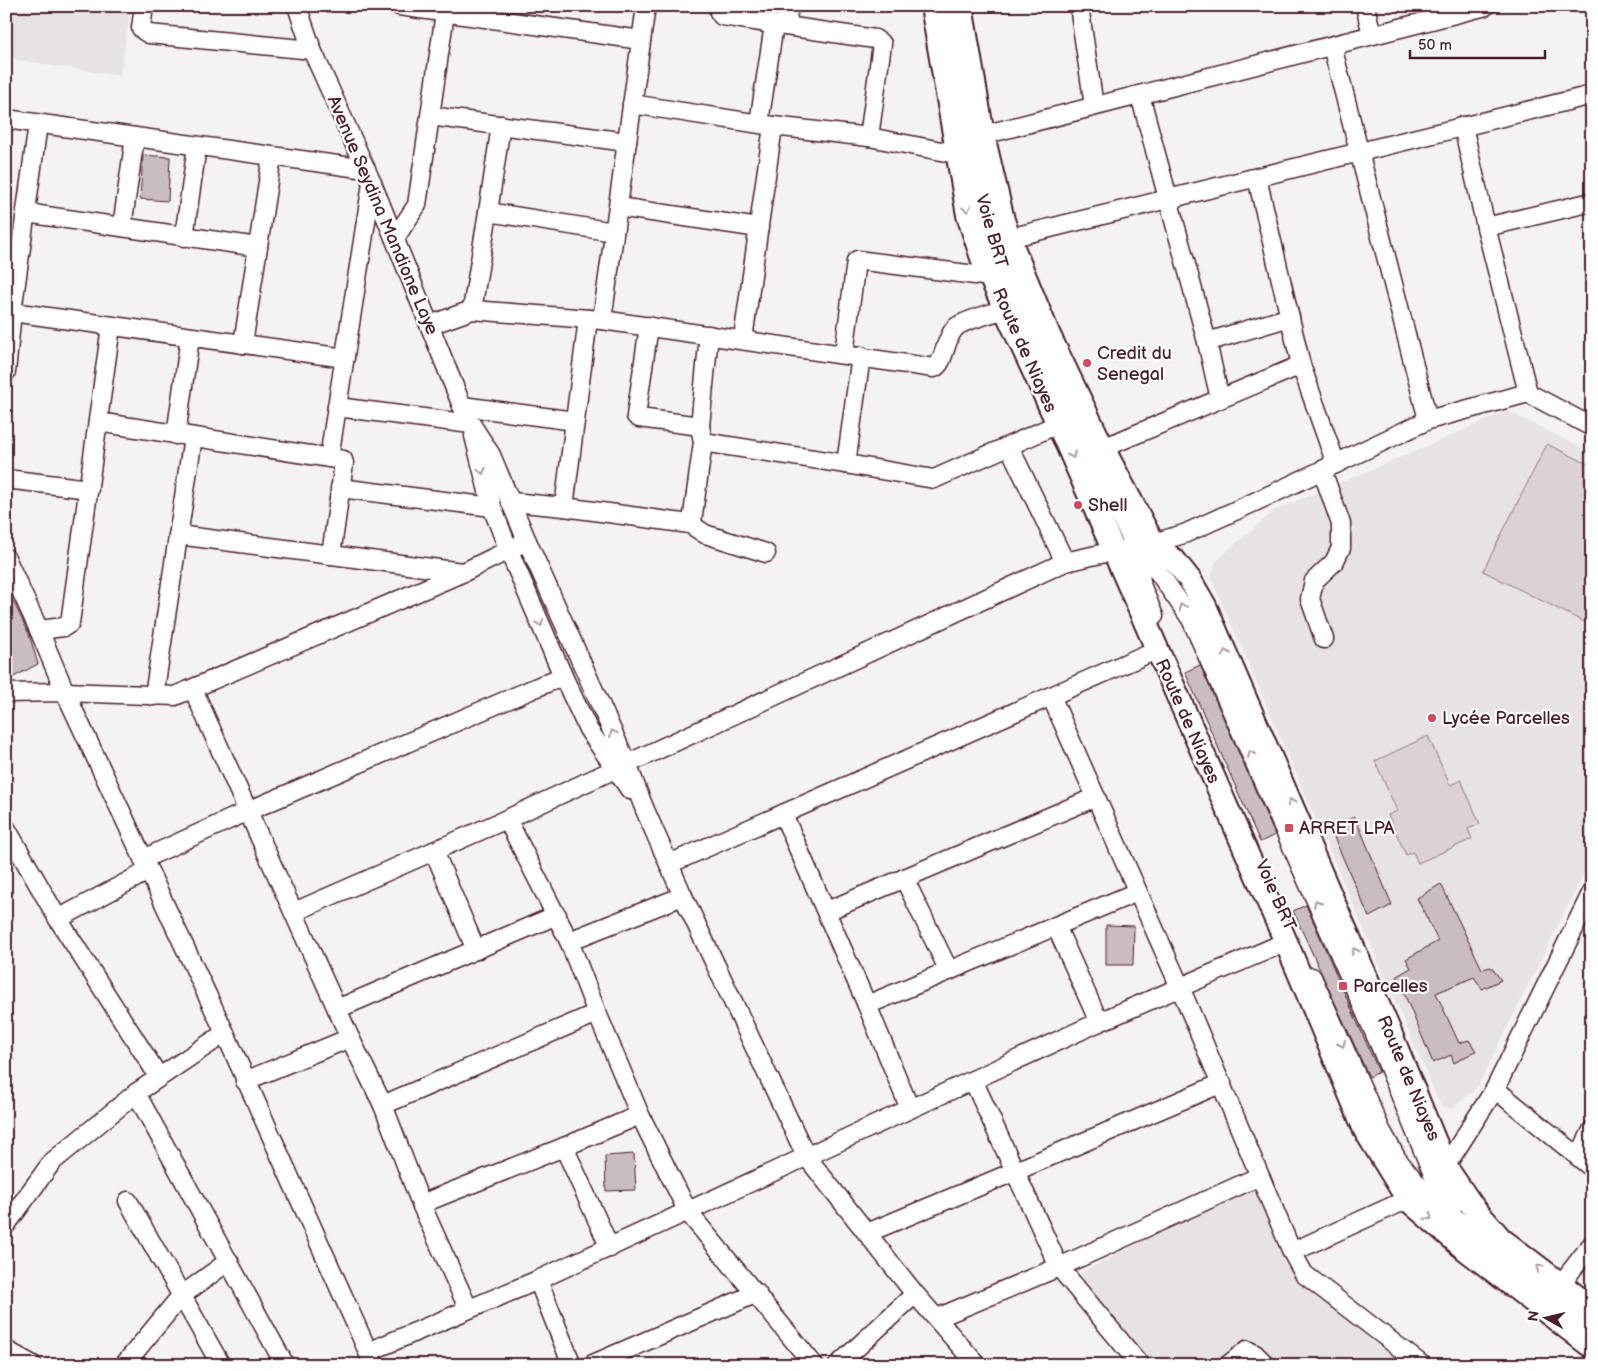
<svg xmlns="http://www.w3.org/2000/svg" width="1598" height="1371" font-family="'Balsamiq Sans',sans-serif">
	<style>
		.built { fill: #e7e2e3 }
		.green { fill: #dbd2d5; stroke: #927880 }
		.building { fill: #cabdc1; stroke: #4a1f2b }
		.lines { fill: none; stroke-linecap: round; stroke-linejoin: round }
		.minor-casing { stroke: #4a1f2b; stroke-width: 21 }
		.major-casing { stroke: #4a1f2b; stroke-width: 26 }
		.minor { stroke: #fff; stroke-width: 18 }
		.major { stroke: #fff; stroke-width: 22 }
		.oneway { stroke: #ae9aa0 }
		.poi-dot { fill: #d1495b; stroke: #fff; stroke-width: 2 }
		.labels { text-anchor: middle; stroke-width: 4.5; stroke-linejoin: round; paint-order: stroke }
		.street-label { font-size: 18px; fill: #4a1f2b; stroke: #fff }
		.poi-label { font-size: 18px; fill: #4a1f2b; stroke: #fff; text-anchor: start }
	</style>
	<rect width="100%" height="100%" fill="#f4f2f2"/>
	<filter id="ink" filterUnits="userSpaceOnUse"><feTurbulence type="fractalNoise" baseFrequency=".02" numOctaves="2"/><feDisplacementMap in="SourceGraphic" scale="10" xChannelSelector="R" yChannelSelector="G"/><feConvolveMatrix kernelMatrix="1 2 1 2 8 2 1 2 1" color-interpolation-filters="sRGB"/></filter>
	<g filter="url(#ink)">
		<g class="built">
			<polygon points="6,6 131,6 120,76 6,58"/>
			<polygon points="1508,411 1592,453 1592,857 1478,1086 1453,1109 1441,1106 1211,578 1216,561 1275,510 1371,470"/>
			<polygon points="1251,1187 1260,1190 1298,1281 1396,1353 1394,1362 1391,1365 1152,1365 1079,1279 1082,1272"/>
		</g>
		<g class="green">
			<polygon points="1547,444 1592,466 1592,626 1483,571"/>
			<polygon points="1428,736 1450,785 1461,780 1480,824 1468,829 1472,839 1418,863 1413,852 1406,855 1388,815 1397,811 1375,761"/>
		</g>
		<g class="building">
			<polygon points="143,155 170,157 168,201 140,199"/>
			<polygon points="6,586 29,634 38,664 6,681"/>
			<polygon points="1200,665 1275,835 1260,842 1185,672"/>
			<polygon points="1355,817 1392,905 1369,917 1329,826"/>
			<polygon points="1441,884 1482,969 1491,967 1501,980 1482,989 1474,977 1436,993 1459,1043 1469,1040 1476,1051 1454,1063 1451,1055 1433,1063 1397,976 1411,968 1406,959 1438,941 1417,898"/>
			<polygon points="1306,905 1379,1072 1369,1077 1293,911"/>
			<polygon points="1106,925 1134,926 1133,965 1106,965"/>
			<polygon points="634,1154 636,1190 606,1191 605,1156"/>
		</g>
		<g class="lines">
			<defs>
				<g id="minor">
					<polyline points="144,6 141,28 144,31 149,34 312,50"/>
					<polyline points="297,6 312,50 372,183 462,406 471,424 491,455 527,541 627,764 645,810 683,896 806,1156 915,1294 977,1365"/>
					<polyline points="399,6 641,40"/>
					<polyline points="720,6 719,12 722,16 786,26 789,6"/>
					<polyline points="947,6 966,124 982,202 995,251 1024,323 1136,548 1142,587 1154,616"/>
					<polyline points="1079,6 1094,106"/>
					<polyline points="1365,6 1372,35"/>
					<polyline points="786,26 875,39 882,44 869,137"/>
					<polyline points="1332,46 1428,420"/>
					<polyline points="1140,95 1207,342 1220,399"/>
					<polyline points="632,104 773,126 869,137 957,154"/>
					<polyline points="430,116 627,142"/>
					<polyline points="6,119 366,169"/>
					<polyline points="759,123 774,25"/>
					<polyline points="1463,126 1486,227 1528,393"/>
					<polyline points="983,135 1486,6"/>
					<polyline points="1257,178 1301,365 1336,464"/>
					<polyline points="618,207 759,228"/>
					<polyline points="488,212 501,125"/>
					<polyline points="26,213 258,247"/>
					<polyline points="122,227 135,137"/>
					<polyline points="1486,227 1592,202"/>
					<polyline points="184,237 197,146"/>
					<polyline points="395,238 417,205 445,13"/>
					<polyline points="1009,238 1592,95"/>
					<path d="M472 310 602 320 934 368C945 363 944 340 955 328 960 322 996 312 1006 309"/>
					<polyline points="12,312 345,358"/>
					<polyline points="602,320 646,6"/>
					<polyline points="430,325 472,310 488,212 614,232"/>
					<polyline points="743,339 773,126"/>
					<polyline points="1207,342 1290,317"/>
					<polyline points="243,344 272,156"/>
					<polyline points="844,354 856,261 857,260 991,277"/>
					<polyline points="6,372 12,312 38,124"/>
					<polyline points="462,406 575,421"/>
					<polyline points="337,407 471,424"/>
					<polyline points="98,422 343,460 344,463 331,555"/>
					<polyline points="700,426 709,335"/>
					<polyline points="176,435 190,337"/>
					<polyline points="474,436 492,507 509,551 563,676 588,729 630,790"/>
					<polyline points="703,442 846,464 934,479 1058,424"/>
					<polyline points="1009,446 1065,562"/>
					<polyline points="1103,448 1301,365"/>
					<polyline points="329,458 372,183"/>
					<polyline points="846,464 861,356"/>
					<polyline points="1322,470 1341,524 1341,548 1334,562 1314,581 1310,599 1324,639"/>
					<polyline points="6,479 89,489"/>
					<polyline points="340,488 492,507"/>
					<polyline points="512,502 564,507 588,319"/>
					<polyline points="564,507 690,524 692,522 703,442 700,426 639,418 636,416 649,326"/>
					<polyline points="690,524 705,534 766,553"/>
					<polyline points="178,535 462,572"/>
					<polyline points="1136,548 1159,573 1191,619 1379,1043 1434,1177 1452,1208"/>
					<polyline points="6,558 39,630 65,692 225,1033 374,1365"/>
					<polyline points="39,630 64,627 70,623 111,326"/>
					<polyline points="193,689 350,1038 383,1105 421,1204 468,1308"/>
					<polyline points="6,693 65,692 175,696 464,572 527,541"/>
					<polyline points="154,696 193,437"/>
					<polyline points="1051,696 1180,987 1292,1252 1304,1274 1422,1365"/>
					<polyline points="627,764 1065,562 1114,551 1136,548 1184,534 1272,494 1428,420 1528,393 1592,427"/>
					<polyline points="783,814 867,1005 910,1109"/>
					<polyline points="507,819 569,941 597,1013 640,1115 688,1212 814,1365"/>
					<polyline points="6,828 58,919 159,1077"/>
					<polyline points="434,851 476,950"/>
					<polyline points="143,859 248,811 563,676"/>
					<polyline points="669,864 1156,650"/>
					<polyline points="904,878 949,971"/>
					<polyline points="827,911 1096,797"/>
					<polyline points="294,912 507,819 615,769"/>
					<polyline points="58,919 148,871"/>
					<polyline points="1056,926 1099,1022"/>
					<polyline points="569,941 683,896"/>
					<polyline points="1312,977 1380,1128 1397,1159 1418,1185 1508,1264 1592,1329"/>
					<polyline points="867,1005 1137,892"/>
					<polyline points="337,1009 557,915"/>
					<polyline points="973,1080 1059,1267 1140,1365"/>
					<polyline points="245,1081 350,1038"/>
					<polyline points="1495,1089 1592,1168"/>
					<polyline points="136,1093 285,1365"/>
					<polyline points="383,1105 597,1013"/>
					<polyline points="564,1147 610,1248"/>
					<polyline points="1579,1157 1592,1130"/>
					<polyline points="1440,1175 1495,1089 1592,892"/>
					<polyline points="128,1201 221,1365"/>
					<polyline points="421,1204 564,1147 640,1115"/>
					<polyline points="6,1225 52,1162 136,1093 225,1033"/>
					<polyline points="867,1233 1016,1171 1222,1083"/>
					<polyline points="1292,1252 1419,1194"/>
					<polyline points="538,1280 572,1365"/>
					<polyline points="1561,1284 1592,1244"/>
					<polyline points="937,1318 1059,1267 1260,1176"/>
					<polyline points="6,1350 33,1365"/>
					<polyline points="368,1352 538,1280 1099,1022 1286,942"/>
					<polyline points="124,1365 181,1296 229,1261"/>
					<polyline points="591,1365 757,1293"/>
					<polyline points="838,1365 915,1294"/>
					<polyline points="1228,1365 1247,1350 1255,1354 1266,1365"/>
				</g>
				<g id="major">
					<polyline points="932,6 968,215 983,261 1058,424 1286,942 1365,1130 1408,1200 1460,1245 1592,1347"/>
					<polyline points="961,6 983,135 1003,220 1009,238 1048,333 1103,448 1153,543 1175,561 1190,580 1205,606 1389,1030 1445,1166 1473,1207 1501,1239 1592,1308"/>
				</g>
			</defs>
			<use href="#minor" class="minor-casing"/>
			<use href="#major" class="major-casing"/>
			<use href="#minor" class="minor"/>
			<use href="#major" class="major"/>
		</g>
		<defs><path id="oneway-chevron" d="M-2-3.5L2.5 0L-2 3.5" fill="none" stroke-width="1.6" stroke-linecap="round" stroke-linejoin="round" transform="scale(1.25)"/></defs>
		<g class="oneway">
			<use href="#oneway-chevron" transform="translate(967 209) rotate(78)"/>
			<use href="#oneway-chevron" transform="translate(1072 455) rotate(66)"/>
			<use href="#oneway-chevron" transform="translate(482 471) rotate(75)"/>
			<use href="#oneway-chevron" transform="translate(1182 607) rotate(-124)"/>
			<use href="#oneway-chevron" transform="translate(540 623) rotate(67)"/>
			<use href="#oneway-chevron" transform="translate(1226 653) rotate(-113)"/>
			<use href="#oneway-chevron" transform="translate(613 733) rotate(-116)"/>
			<use href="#oneway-chevron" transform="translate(1251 754) rotate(-114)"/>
			<use href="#oneway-chevron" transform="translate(1291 802) rotate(-113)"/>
			<use href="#oneway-chevron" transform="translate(1317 903) rotate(-114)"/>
			<use href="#oneway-chevron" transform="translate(1355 951) rotate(-113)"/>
			<use href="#oneway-chevron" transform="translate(1342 1044) rotate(66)"/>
			<use href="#oneway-chevron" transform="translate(1429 1217) rotate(41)"/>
			<use href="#oneway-chevron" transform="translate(1539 1268) rotate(-143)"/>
		</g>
	</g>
	<g class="poi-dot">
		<circle cx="1087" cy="363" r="5"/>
		<circle cx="1078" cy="505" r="5"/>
		<circle cx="1432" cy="718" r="5"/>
		<rect x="1284" y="823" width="10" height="10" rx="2.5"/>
		<rect x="1338" y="981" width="10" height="10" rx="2.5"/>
	</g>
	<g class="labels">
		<g class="street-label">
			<text transform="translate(383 215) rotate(67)" y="6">Avenue Seydina Mandione Laye</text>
			<text transform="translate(992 231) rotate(74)" y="6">Voie BRT</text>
			<text transform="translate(1025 350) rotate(66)" y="6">Route de Niayes</text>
			<text transform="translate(1188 721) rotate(66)" y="6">Route de Niayes</text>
			<text transform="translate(1276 895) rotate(66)" y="6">Voie BRT</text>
			<text transform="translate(1409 1078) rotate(67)" y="6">Route de Niayes</text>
		</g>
		<g class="poi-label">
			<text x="1097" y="359">Credit du<tspan x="1097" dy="21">Senegal</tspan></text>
			<text x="1088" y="511">Shell</text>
			<text x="1442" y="724">Lycée Parcelles</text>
			<text x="1299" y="834">ARRET LPA</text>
			<text x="1353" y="992">Parcelles</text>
		</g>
	</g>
	<rect width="1598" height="1371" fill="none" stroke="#fff" stroke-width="25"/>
	<rect x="12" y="12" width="1573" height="1346" fill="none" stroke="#4a1f2b" stroke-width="2" filter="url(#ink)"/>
	<g transform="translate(1546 1318) rotate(278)" stroke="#ffffff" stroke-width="4" paint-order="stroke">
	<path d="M0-4L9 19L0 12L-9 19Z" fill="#4a1f2b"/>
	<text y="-8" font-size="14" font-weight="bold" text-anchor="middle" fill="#4a1f2b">N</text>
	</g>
	<path d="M1410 50v8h135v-8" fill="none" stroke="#4a1f2b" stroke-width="2.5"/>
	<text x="1418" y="50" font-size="15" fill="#4a1f2b" stroke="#ffffff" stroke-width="4" paint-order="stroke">50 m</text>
</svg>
